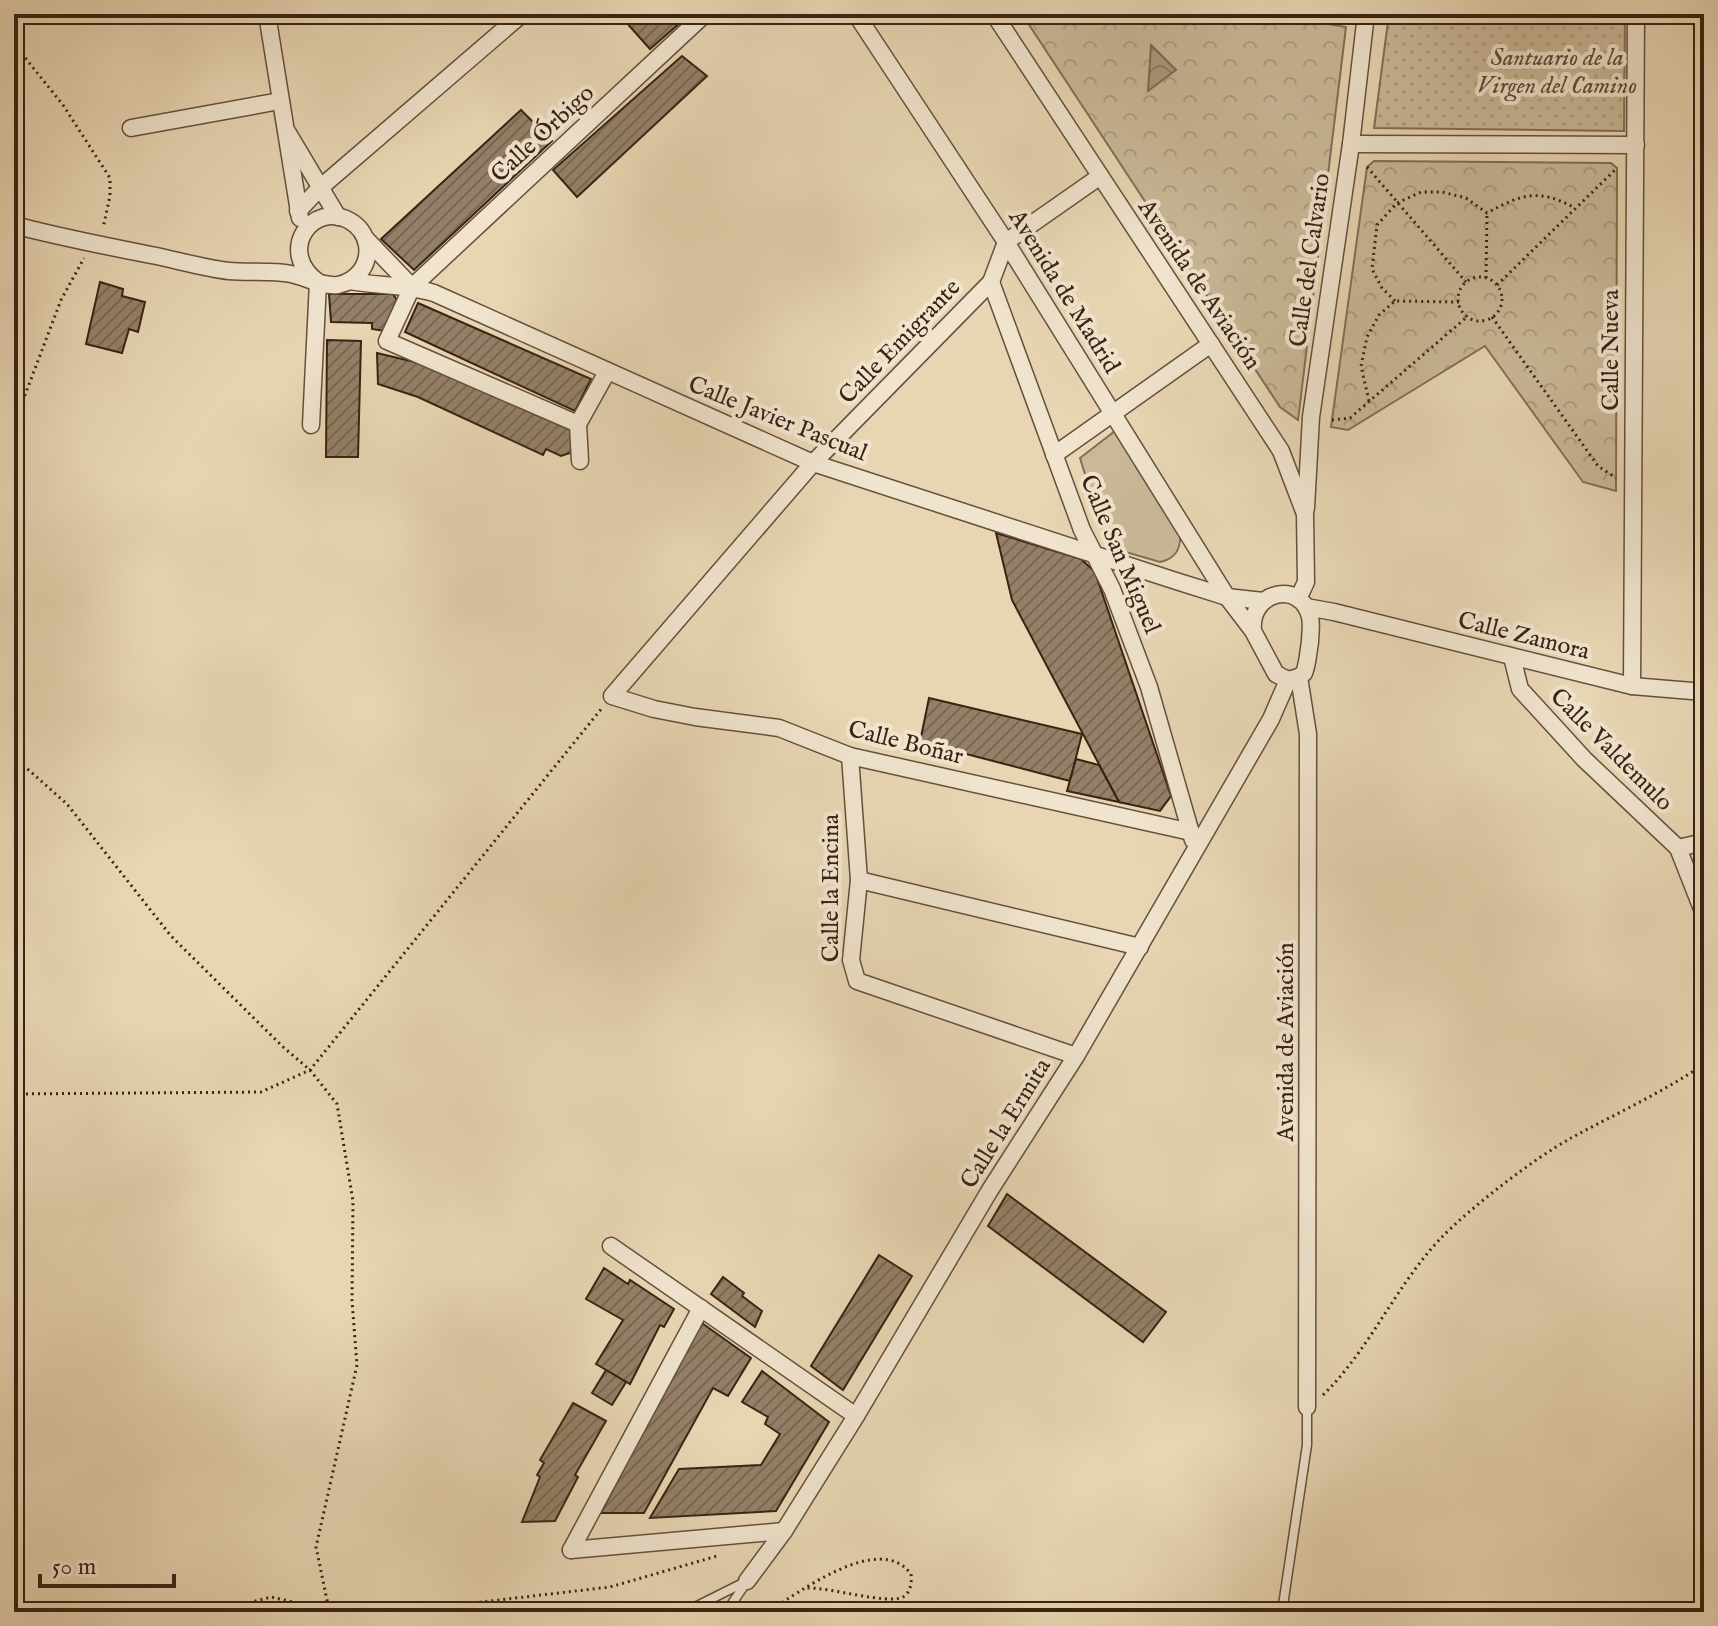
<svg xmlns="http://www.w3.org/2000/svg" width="1718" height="1626" font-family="'IM FELL English',serif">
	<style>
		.grass { fill: #cab898; stroke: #826e56; stroke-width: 2 }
		.forest { fill: url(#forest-crowns); stroke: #826e56; stroke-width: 2 }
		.garden { fill: url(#garden-dots); stroke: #826e56; stroke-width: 2 }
		.water { fill: url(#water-waves); stroke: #7e6a53; stroke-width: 2 }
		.building { fill: url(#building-hatch); stroke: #392315; stroke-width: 2 }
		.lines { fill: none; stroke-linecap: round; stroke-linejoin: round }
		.service-casing { stroke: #65503c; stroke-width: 11 }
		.minor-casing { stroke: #65503c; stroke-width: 19 }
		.path { stroke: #392315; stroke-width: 3; stroke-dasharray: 2 4; stroke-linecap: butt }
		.service { stroke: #f0e4ce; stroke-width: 8 }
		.minor { stroke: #f0e4ce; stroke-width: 16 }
		.labels { text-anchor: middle; stroke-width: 8; stroke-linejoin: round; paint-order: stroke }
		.park-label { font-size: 24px; font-style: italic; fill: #5d4836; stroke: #f0e4ce }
		.street-label { font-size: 24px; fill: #392315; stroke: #f0e4ce }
	</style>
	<defs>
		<pattern id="forest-crowns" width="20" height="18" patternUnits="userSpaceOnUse" patternTransform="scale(2)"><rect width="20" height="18" fill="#cab898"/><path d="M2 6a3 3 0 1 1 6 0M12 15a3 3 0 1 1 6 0" fill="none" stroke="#ae9e82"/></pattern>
		<pattern id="garden-dots" width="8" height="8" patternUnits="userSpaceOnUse" patternTransform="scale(2)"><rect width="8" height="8" fill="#cab898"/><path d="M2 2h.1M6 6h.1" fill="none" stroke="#ae9e82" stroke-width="1.8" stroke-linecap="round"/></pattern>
		<pattern id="water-waves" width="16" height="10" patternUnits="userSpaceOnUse" patternTransform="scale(2)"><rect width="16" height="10" fill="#ac997d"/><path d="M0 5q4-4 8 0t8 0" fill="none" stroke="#8d7c65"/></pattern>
		<pattern id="building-hatch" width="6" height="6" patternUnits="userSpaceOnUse" patternTransform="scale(2)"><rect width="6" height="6" fill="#948067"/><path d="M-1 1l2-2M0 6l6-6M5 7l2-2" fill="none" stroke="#7a6854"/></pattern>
	</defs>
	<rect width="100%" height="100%" fill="#e8d6b3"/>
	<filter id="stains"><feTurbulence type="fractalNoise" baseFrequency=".0025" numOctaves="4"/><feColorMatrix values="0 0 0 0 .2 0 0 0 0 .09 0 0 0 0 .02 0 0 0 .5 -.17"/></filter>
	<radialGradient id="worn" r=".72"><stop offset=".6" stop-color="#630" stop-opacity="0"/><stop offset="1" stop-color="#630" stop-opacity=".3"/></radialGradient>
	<path class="grass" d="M1115 431 1180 534C1181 550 1175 559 1160 562L1108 547 1080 458Z"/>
	<g class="forest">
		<polygon points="1022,14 1269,14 1346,27 1298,420 1280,407"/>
		<polygon points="1374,161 1611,163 1617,168 1616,491 1583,482 1485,346 1348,430 1331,427 1367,167"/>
	</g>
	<polygon class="garden" points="1389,14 1625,14 1624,131 1374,128"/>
	<polygon class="water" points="1151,45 1176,70 1148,91"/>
	<g class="building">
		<polygon points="633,14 690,14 650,49 625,21"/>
		<polygon points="682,56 707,76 577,197 553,170"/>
		<polygon points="521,110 552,141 414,270 381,239"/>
		<polygon points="100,282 123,289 122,296 145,302 138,332 129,329 122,353 86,344"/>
		<polygon points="329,294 393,294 397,300 384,331 372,329 372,323 331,322"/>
		<polygon points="418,303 591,379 575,411 405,332"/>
		<polygon points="327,340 361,341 358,457 326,457"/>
		<polygon points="377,353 423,364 573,431 573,452 561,456 546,449 543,455 418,397 378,384"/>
		<polygon points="996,533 1081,559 1095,572 1171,796 1160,811 1119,802 1012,600"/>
		<polygon points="929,698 1082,734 1070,781 920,742"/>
		<polygon points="1076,759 1099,765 1119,802 1067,791"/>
		<polygon points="1007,1194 1166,1312 1143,1342 988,1226"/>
		<polygon points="879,1255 912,1276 843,1390 811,1366"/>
		<polygon points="604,1268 628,1284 630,1280 674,1309 664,1327 660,1325 630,1384 596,1364 623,1320 586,1299"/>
		<polygon points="723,1277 744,1293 742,1296 762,1311 755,1327 711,1294"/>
		<polygon points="699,1321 751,1358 728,1396 713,1388 644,1513 601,1513"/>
		<polygon points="606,1370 626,1382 612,1405 592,1393"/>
		<polygon points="762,1371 829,1422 776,1511 650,1518 679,1469 761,1465 780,1434 765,1424 768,1417 742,1402"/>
		<polygon points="573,1403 606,1421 575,1475 578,1477 555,1521 522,1522 540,1477 537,1475 544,1463 540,1460"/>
	</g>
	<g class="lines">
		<defs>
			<g id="service">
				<polyline points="685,1612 747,1581"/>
				<polyline points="720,1612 731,1605 746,1583"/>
				<polyline points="1282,1612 1307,1445 1307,1408"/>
			</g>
			<g id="minor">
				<polyline points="267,14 300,218"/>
				<path d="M856 14 1006 242 1227 597 1253 631 1276 674 1288 680 1299 677 1304 673C1308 663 1308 653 1310 642 1310 634 1312 625 1310 617 1302 580 1249 590 1253 631"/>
				<polyline points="994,14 1281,451 1305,514 1306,582 1298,599"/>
				<polyline points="131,128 280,101"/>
				<polyline points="288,133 338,217"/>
				<polyline points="1351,144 1636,145"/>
				<polyline points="1099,177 1006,242 991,282 813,463 612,696 654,709 695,717 779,728 850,756 1191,832"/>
				<polyline points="298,211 321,187 522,14"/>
				<path d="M14 225C59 237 105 246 151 255 177 260 203 268 229 271 249 273 271 270 291 274 306 277 322 287 338 285 357 281 370 265 367 245 365 235 359 226 350 221 312 200 276 252 318 282"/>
				<polyline points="366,239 412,287"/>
				<path d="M350 281C378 286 407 285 434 293L813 463 1176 581 1227 597 1263 601"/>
				<polyline points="991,282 1082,530 1112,589 1149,687 1193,840"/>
				<polyline points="578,424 387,341 412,287 705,14"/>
				<polyline points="311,425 318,282"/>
				<polyline points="1054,455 1211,344"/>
				<polyline points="580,461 578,424 607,372"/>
				<polyline points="1306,508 1311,417 1351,144 1366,14"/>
				<polyline points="1306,607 1334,612 1632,686 1704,692"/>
				<polyline points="1512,657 1520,689 1584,759 1678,848 1704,914"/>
				<polyline points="1299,677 1308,734 1307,1407"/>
				<polyline points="1632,686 1636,14"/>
				<polyline points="850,756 859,880 851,960 857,981 1076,1056"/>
				<polyline points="1678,848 1704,842"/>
				<polyline points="859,880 1140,947"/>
				<polyline points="611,1246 856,1416"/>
				<polyline points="571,1550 701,1308"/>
				<polyline points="571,1550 784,1531"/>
				<polyline points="747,1581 784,1531 856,1416 990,1190 1076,1056 1271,719 1288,680"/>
			</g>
		</defs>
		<use href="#service" class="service-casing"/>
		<use href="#minor" class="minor-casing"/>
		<g class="path">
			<polyline points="14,44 63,105 110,178 110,196 103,228"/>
			<polyline points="1367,167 1466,282"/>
			<circle cx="1480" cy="299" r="22"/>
			<polyline points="1486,278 1487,213"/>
			<polyline points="1497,285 1617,168"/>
			<path d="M1395 301 1382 288 1372 269 1377 225 1397 203 1421 192H1442L1466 198 1487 213C1522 194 1538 188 1575 208"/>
			<polyline points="1492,317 1598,466 1616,478"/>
			<polyline points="1369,401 1361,366 1367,337 1379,315 1395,301 1459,302"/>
			<polyline points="1332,420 1350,418 1468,316"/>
			<polyline points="14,424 61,300 84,258"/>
			<polyline points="14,757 67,804 171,936 282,1046 310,1070 337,1104 353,1201 352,1301 357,1365 316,1547 329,1610"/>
			<polyline points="14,1094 261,1092 310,1070 602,708"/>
			<path d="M1323 1395C1370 1349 1395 1287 1440 1239 1471 1207 1532 1160 1571 1138 1615 1114 1662 1093 1704 1064"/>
			<polyline points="214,1612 271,1597 338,1612"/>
			<polyline points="396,1612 610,1587 717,1556"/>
			<path d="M767 1612C799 1593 879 1531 911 1574 912 1582 911 1592 903 1597 888 1605 829 1587 807 1588"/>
		</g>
		<use href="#service" class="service"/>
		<use href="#minor" class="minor"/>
	</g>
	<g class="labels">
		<g class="park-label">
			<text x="1557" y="65">Santuario de la<tspan x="1557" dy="28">Virgen del Camino</tspan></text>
		</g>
		<g class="street-label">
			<text transform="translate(542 133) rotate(-43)" y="8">Calle Órbigo</text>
			<text transform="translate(1309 260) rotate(-82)" y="8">Calle del Calvario</text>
			<text transform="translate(1200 284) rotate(56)" y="8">Avenida de Aviación</text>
			<text transform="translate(1065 291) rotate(58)" y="8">Avenida de Madrid</text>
			<text transform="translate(899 341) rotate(-46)" y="8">Calle Emigrante</text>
			<text transform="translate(1610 350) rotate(-90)" y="8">Calle Nueva</text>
			<text transform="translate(778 418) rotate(22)" y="8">Calle Javier Pascual</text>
			<text transform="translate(1121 554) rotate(67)" y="8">Calle San Miguel</text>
			<text transform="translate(1524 635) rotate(14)" y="8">Calle Zamora</text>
			<text transform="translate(906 742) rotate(14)" y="8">Calle Boñar</text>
			<text transform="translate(1612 749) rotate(45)" y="8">Calle Valdemulo</text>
			<text transform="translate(830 888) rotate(-90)" y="8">Calle la Encina</text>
			<text transform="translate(1285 1042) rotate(-90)" y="8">Avenida de Aviación</text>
			<text transform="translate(1005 1123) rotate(-58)" y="8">Calle la Ermita</text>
		</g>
	</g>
	<rect width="1718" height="1626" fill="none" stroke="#e8d6b3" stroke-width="48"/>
	<rect x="16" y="16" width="1686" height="1594" fill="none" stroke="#392315" stroke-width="4"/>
	<rect x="24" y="24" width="1670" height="1578" fill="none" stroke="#392315" stroke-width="2"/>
	<path d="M40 1574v12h134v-12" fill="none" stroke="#392315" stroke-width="4"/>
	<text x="52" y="1574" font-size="24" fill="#392315" stroke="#f0e4ce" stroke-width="6" paint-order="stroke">50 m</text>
	<rect width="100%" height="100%" filter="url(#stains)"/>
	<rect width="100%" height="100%" fill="url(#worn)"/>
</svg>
